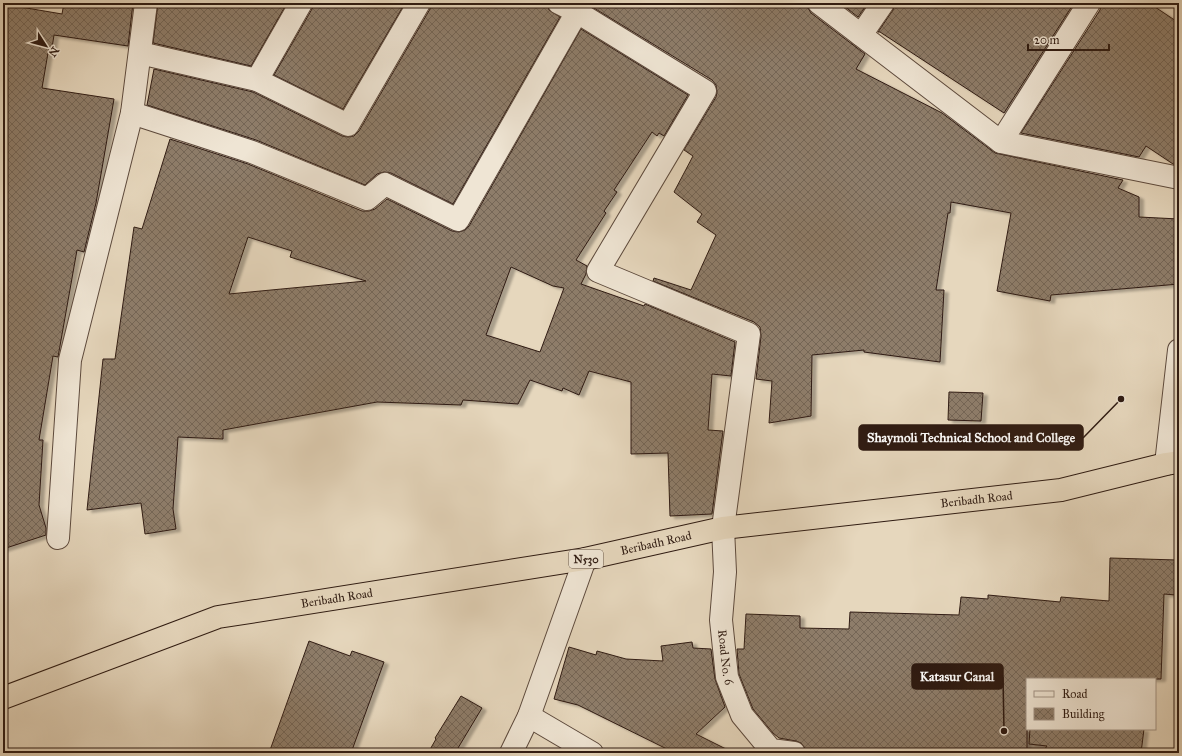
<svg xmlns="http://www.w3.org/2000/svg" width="1182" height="756" font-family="'IM FELL Great Primer',serif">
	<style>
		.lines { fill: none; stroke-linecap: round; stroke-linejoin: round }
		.canal { stroke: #a89783; stroke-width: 28 }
		.building { fill: url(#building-cross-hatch); stroke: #2f1b12; fill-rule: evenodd; filter: url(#shadow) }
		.minor-casing { stroke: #5d4a3d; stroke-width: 24 }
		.trunk-casing { stroke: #2f1b12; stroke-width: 24 }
		.minor { stroke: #efe5d4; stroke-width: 22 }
		.trunk { stroke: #e6d7bd; stroke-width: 22 }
		.labels { text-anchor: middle; stroke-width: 3; stroke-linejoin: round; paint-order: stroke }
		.shield { fill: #efe5d4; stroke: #69584c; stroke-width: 1 }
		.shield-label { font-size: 11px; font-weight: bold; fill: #2f1b12 }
		.street-label { font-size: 12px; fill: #2f1b12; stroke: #efe5d4 }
		.leader { fill: none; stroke: #2f1b12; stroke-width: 1.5 }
		.callout-dot { fill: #2f1b12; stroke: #efe5d4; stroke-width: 1.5 }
		.callout { fill: #2f1b12; stroke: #2f1b12; stroke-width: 1.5 }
		.callout-label { font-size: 13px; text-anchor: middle; font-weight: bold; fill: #fff }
	</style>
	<defs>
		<pattern id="building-cross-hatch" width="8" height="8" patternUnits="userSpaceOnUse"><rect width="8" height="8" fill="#8e7d6b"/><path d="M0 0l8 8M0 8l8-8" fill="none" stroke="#746657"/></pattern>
		<filter id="shadow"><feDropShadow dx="4.5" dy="2.5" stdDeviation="1" flood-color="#0004"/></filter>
	</defs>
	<rect width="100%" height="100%" fill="#e6d7bd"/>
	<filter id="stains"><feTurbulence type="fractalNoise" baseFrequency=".005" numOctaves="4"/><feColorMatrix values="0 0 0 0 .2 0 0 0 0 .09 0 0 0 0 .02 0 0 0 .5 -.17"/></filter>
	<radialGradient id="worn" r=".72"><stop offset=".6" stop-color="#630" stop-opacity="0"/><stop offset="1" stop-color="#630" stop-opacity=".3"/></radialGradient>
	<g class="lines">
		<polyline class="canal" points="995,726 1004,731 1034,753"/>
	</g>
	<g class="building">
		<polygon points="64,3 133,3 128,46 54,35 52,48 49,47 42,88 114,99 96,203 84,252 77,250 58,357 53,356 39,440 43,440 39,505 46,528 46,535 3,549 3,4 62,14"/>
		<polygon points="158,3 287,3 251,66 153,43"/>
		<polygon points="313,3 405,3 343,109 274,75 312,9"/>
		<polygon points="431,3 547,3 549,10 560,17 453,204 391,173 384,172 377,174 365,185 256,140 147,105 154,69 253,92 342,136 348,137 354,136 359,131 430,9"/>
		<polygon points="589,3 807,3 808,8 811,13 865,54 856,69 942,113 995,153 1123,180 1118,188 1139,197 1139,217 1179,219 1179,284 1051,295 1050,301 997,291 1011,213 951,202 950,213 948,213 936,290 944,290 940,362 864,352 864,350 812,355 811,416 769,423 772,381 756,379 761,336 760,327 754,322 653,281 654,278 691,290 716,235 697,222 702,214 674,192 693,156 684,150 716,97 717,92 716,85 712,80 589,5"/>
		<polygon points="840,3 868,3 858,17"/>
		<polygon points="895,3 1074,3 1004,113 880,32 878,32 893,10"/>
		<polygon points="1101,3 1149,3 1179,23 1179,165 1173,164 1146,146 1139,157 1021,133 1100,10"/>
		<path d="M581 29 688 95 664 136 659 133 657 136 652 132 614 190 617 192 604 211 606 213 576 260 587 266 586 274 581 284 644 306 645 304 735 342 731 376 712 374 708 430 723 431 712 514 670 516 668 453 631 454V382L589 371 579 395 563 388 562 391 530 380 518 404 463 400 461 405 377 402 223 430V439L178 437 173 509 176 529 145 534 141 503 87 510 103 359H115L134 227 142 229 170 139 248 164 362 211H369L375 209 387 199 452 231 459 232 465 230 469 226ZM248 237 292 251 290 257 366 281 229 294ZM511 267 553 286 564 288 540 352 486 335Z"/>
		<polygon points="949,392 983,393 981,421 948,420"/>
		<polygon points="1110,558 1177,560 1176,595 1164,594 1161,679 1027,679 1027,753 872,753 819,750 818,753 806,752 805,748 801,743 796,741 779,738 773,733 753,709 739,674 737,649 744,649 746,614 800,616 800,628 849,629 850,612 959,615 961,597 988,599 988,595 1060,602 1061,597 1109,601"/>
		<polygon points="309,641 350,656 352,651 384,662 351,753 269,753"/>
		<polygon points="692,642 693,648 711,649 715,679 725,707 696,734 734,753 675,753 578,705 554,699 569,647 596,655 597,651 626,659 663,661 661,646"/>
		<polygon points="461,696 482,708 455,753 428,753 436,739 435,738"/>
		<polygon points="1030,729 1144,729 1141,753 1116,753 1078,749 1076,753 1042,753 1047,746 1029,744"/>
	</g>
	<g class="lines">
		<defs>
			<g id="minor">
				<path id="s1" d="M559 3 577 12 705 91 598 271 749 334 723 528 725 572 721 620 727 677 742 715 771 750 794 753"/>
				<polyline points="819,3 1001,142 1179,178"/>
				<polyline points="861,35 883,3"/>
				<polyline points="140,53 257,80 348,125 419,3"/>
				<polyline points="257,80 301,3"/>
				<polyline points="132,113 252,152 367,199 385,184 458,220 577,12 576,3"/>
				<polyline points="1001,142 1089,3"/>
				<polyline points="1166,464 1179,350"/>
				<polyline points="58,538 70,360 132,113 146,3"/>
				<polyline points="529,716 592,753"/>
				<polyline points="511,753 529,716 585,559"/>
			</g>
			<g id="trunk">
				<path id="s2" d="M3 698 218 617 585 559 723 528 1061 490 1166 464 1179 462"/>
			</g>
		</defs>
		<use href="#minor" class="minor-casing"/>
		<use href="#trunk" class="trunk-casing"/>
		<use href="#minor" class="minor"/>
		<use href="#trunk" class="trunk"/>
	</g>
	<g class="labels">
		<rect class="shield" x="569" y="550" width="34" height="18" rx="3"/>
		<g class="shield-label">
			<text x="586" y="563">N530</text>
		</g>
		<g class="street-label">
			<text dy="4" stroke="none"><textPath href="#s2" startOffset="998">Beribadh Road</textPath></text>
			<text dy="4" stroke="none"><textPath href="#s2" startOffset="674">Beribadh Road</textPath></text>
			<text dy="4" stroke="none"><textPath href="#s2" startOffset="350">Beribadh Road</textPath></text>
			<text dy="4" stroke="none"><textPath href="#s1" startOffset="869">Road No. 6</textPath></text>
		</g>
	</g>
	<path class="leader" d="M1121 399L1083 438M1004 731L1003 677"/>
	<g class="callout-dot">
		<circle cx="1121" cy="399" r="4"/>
		<circle cx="1004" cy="731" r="4"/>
	</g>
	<g class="callout">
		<rect x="859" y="425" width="224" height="25" rx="4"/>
		<rect x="912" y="664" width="91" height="25" rx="4"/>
	</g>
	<g class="callout-label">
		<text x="971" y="442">Shaymoli Technical School and College</text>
		<text x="957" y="681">Katasur Canal</text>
	</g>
	<rect width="1182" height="756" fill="none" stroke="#e6d7bd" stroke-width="16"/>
	<rect x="4" y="4" width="1174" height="748" fill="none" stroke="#2f1b12" stroke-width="2"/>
	<rect x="8" y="8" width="1166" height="740" fill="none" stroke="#2f1b12"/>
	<rect x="1026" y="678" width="130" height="52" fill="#efe5d4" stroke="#a29486"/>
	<rect x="1034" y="691" width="20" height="6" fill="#efe5d4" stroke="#a29486"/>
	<text x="1062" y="698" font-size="12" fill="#2f1b12">Road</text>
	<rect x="1034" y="708" width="20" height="12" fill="url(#building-cross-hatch)" stroke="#a29486"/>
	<text x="1062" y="718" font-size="12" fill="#2f1b12">Building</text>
	<g transform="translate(46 46) rotate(126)" stroke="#efe5d4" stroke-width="3" paint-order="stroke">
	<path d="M0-3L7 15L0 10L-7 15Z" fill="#2f1b12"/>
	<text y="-6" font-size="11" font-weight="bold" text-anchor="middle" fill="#2f1b12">N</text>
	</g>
	<path d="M1028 44v6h81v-6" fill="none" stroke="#2f1b12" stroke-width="2"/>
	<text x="1034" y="44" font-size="12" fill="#2f1b12" stroke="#efe5d4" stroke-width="3" paint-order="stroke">20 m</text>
	<rect width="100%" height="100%" filter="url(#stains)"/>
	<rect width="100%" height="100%" fill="url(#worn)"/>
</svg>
